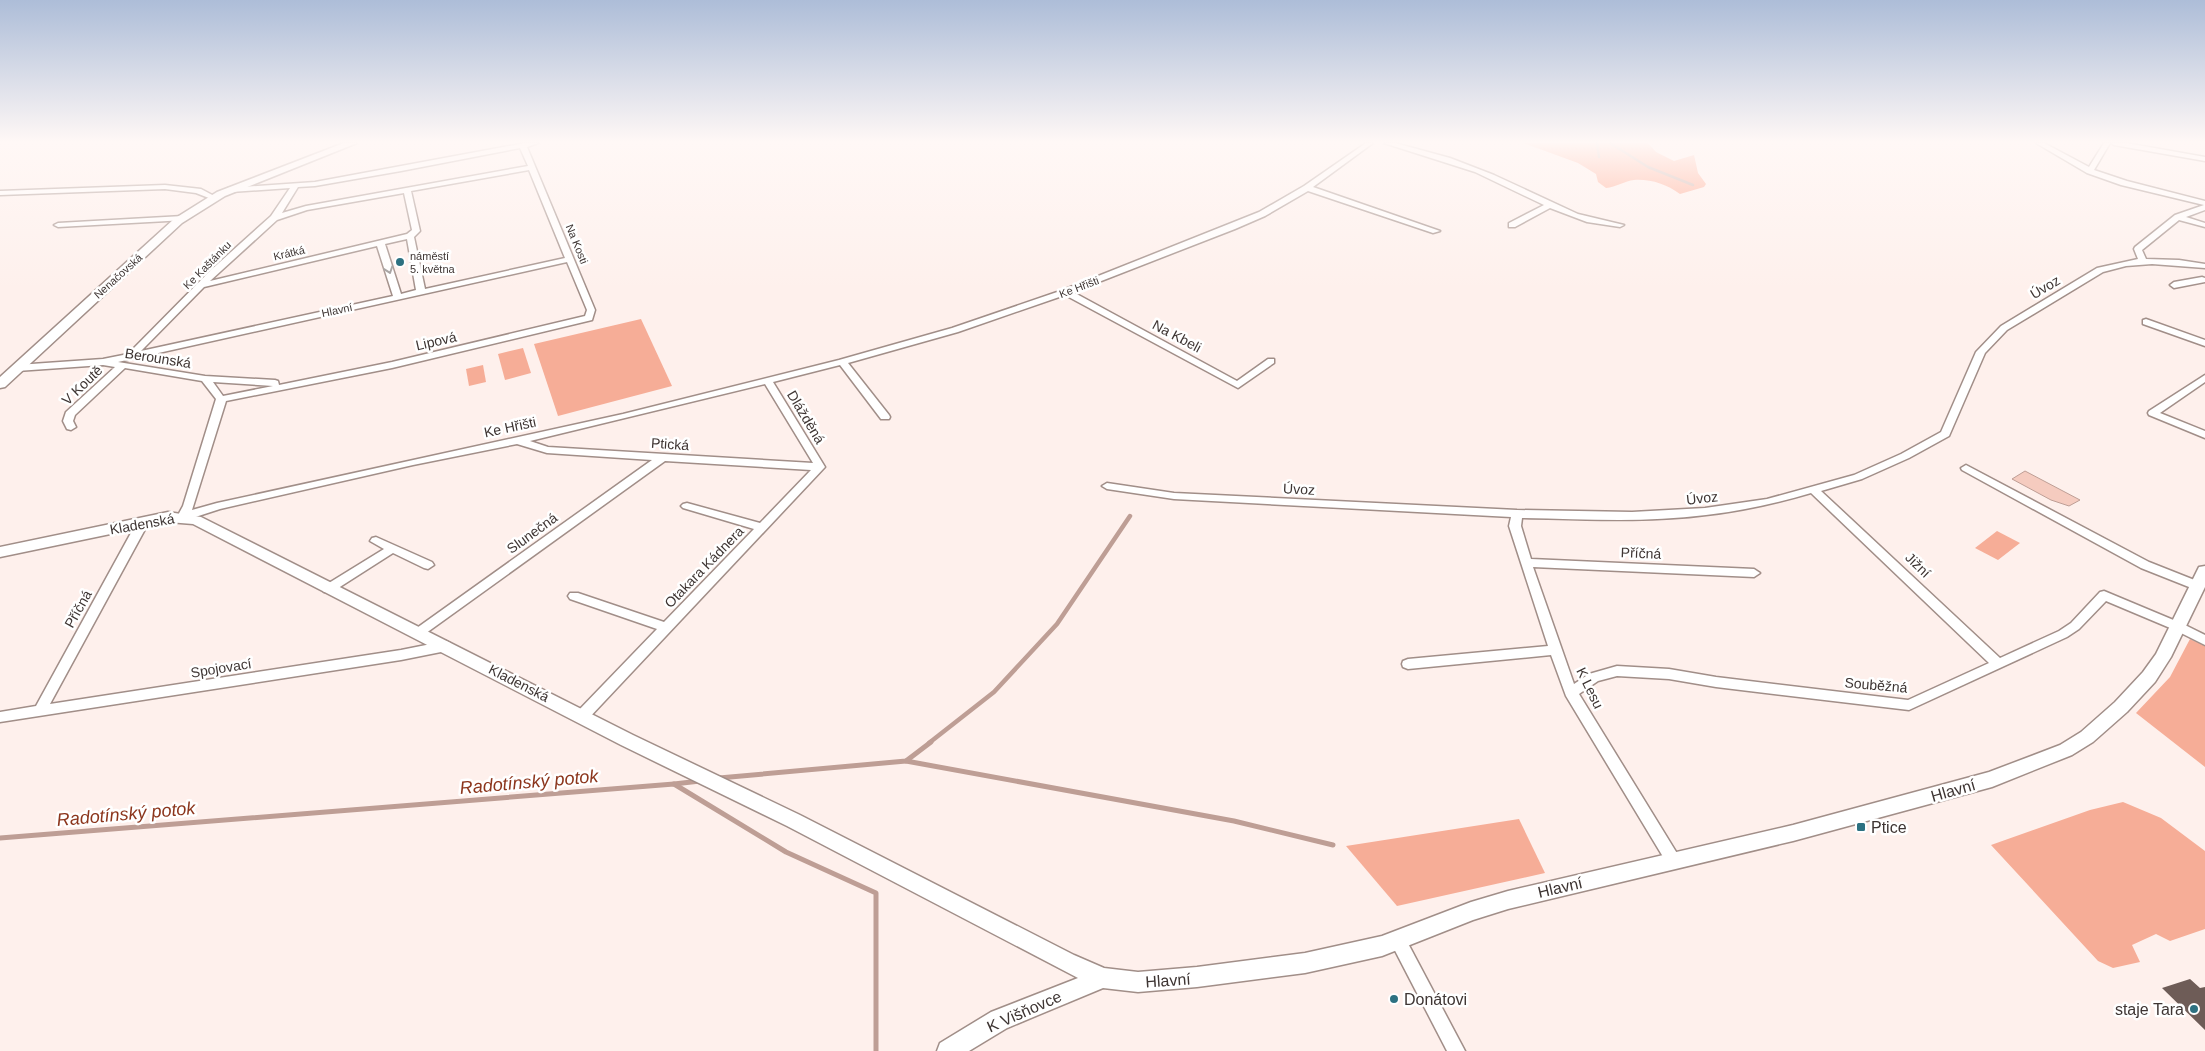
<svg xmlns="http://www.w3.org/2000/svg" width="2205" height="1051" font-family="Arial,sans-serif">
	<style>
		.green { fill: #f6ad97 }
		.forest { fill: #fe9b7f }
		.water { fill: #f5cbbf; stroke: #be9e95 }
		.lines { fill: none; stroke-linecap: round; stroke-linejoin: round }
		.stream-far2 { stroke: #be9e95; stroke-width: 2.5 }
		.stream-far1 { stroke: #be9e95; stroke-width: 4.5 }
		.stream { stroke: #be9e95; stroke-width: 5 }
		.building { fill: #6e5c57 }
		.street-casing { stroke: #a18e88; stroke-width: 3 }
		.secondary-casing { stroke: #a18e88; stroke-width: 3 }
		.street { fill: #fff; fill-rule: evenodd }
		.secondary { fill: #fff; fill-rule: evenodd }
		.oneway { stroke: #9e9a99 }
		.poi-dot { fill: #2d7181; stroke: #fff; stroke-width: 2 }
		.labels { text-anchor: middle; stroke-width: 5; stroke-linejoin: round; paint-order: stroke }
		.far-street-label { font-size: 11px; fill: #3e3533; stroke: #fff }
		.far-poi-label { font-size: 11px; fill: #3e3533; stroke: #fff; text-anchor: start }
		.street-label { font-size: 14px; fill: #3e3533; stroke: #fff }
		.near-street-label { font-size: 16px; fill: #3e3533; stroke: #fff }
		.near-poi-label { font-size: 16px; fill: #3e3533; stroke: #fff; text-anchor: start }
		.near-water-label { font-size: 18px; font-style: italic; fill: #8c351c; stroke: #fff }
	</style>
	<rect width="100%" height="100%" fill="#fef0ec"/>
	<g class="green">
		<polygon points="641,319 672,386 558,416 534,344"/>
		<polygon points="523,348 531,373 505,380 498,354"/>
		<polygon points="483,365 486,382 469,386 466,369"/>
		<polygon points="1997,531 2020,543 1998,560 1975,548"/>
		<polygon points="2190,639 2205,646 2205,767 2136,713 2170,677"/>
		<polygon points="2123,802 2161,818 2205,851 2205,929 2170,941 2156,934 2132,945 2140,962 2113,968 2098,961 1991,845 2090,810"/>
		<polygon points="1519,819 1545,873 1397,906 1346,846"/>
	</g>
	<path class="forest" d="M1523 143H1648L1656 152 1674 161 1694 155 1698 173 1706 184 1704 187 1680 194C1666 184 1651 179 1634 180 1625 181 1616 187 1606 188L1598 182 1596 174 1578 163Z"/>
	<polygon class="water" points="2025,471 2080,500 2069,506 2051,500 2012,479"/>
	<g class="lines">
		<g class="stream-far2">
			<polyline points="1597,143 1599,157"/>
			<polyline points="1610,143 1648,167 1693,185"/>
		</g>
		<polyline class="stream-far1" points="929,743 994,692 1057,624 1130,516"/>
		<g class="stream">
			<polyline points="906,761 1234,821 1333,845"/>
			<polyline points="719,778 906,761 931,742"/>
			<polyline points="674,784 700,781"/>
			<polyline points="0,838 674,784 786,852 876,893 876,1051"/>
		</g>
	</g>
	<polygon class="building" points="2190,979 2200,988 2205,987 2205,1030 2162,988"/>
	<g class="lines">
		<defs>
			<g id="street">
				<path d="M525 143H538L527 147 595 310 592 320 392 368 226 401 192 510 217 503 623 414 839 360 952 328 1063 290 1259 212 1304 186 1366 143H1373L1313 187 1440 231 1433 233 1308 191 1265 216 1235 229 1073 292 1237 381 1268 359H1274V363L1238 388 1065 295 958 332 848 363 889 415 890 417 889 419H881L840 365 773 382 825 467 587 720 582 721 577 720 575 716 577 712 657 629 570 599 568 596 570 593H578L664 622 754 529 683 508 681 506 683 504 687 503 760 523 811 470 665 461 422 636H414L412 633 414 630 652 460 547 453 517 444 413 465 220 509 183 521 177 517 183 506 216 399 202 381 125 368 75 415 73 421 76 427 71 430 67 429 63 421 66 412 115 367 103 365 17 371 12 368 17 365 103 359 128 354 211 270 271 216 290 188 231 192H228V188L315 182ZM520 148 528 166 306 206 282 213 298 187 315 186 401 171ZM529 170 565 258 425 289 414 237 420 231 411 191ZM404 193 412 230 407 234 210 281 277 220 307 210ZM407 239 416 290 401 294 385 244ZM377 246 393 296 141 351 204 287ZM567 262 587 310 585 316 392 362 279 385 278 381 275 380 205 376 118 362ZM213 382 273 386 223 396ZM765 384 813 463 548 447 530 441Z"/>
				<polygon points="1384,143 1395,143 1450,158 1494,175 1578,214 1624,225 1620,227 1587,222 1550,208 1515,227 1509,227 1509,223 1544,205 1475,172"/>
				<path d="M2036 143H2044L2089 167 2104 143H2110L2094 170 2127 181 2205 201V210L2186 217 2205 223V227L2179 220 2142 250 2146 259 2179 260 2205 264V268L2152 264 2126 266 2103 272 2007 330 1985 353 1949 436 1909 458 1862 479 1821 491 2000 658 2059 631 2071 623 2100 592 2104 591 2183 624 2205 635V645L2175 630 2106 601 2079 629 2067 637 1909 710 1716 687 1669 679 1617 676 1598 681 1579 694 1678 855 1681 860 1678 865 1673 866 1668 865 1566 696 1551 655 1408 669 1403 667 1402 664 1403 661 1408 659 1548 646 1509 526 1511 517 1174 499 1107 489 1102 486 1107 483 1174 493 1517 510 1632 512 1705 508 1767 499 1854 475 1901 454 1941 432 1976 352 2001 326 2097 268 2138 259 2134 249 2135 247 2175 215 2204 205 2121 185 2087 173ZM1811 493 1989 663 1908 700 1716 677 1669 669 1617 666 1589 674 1574 684 1533 567 1754 577 1760 573 1754 569 1531 559 1521 526 1522 518C1583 519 1645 523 1706 515 1742 511 1777 503 1811 493Z"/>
				<polygon points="2111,143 2126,143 2205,157 2205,161 2114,145"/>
				<polygon points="165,185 201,189 218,198 214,200 196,193 165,189 0,195 0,191"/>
				<polygon points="183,216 187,218 186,220 58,227 54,225 58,223"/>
				<polygon points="2202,277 2205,278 2205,282 2174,288 2170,285 2174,282"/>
				<polygon points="2146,319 2205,340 2205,346 2143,324 2143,320"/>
				<polygon points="2205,375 2205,382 2160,413 2205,431 2205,438 2149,415 2148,413 2149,411"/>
				<polygon points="1966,465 2149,562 2202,583 2204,586 2202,589 2194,589 2141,568 1962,470 1961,468"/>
				<polygon points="143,518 149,522 50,704 401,650 446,641 450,643 452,646 450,649 446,651 401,660 0,722 0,712 36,706 137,522"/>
				<polygon points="376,537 432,562 434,565 428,569 424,568 393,553 332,592 324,592 322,589 324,586 384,549 370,541 372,538"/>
				<polygon points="1397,932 1403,934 1465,1051 1447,1051 1389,939 1391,934"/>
			</g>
			<g id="secondary">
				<polygon points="344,143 357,143 225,196 182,223 5,387 0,388 0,377 174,219 217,192"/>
				<polygon points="168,512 201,517 633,735 800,815 1074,955 1104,968 1138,972 1197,967 1305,953 1382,936 1471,902 1508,891 1793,825 1989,772 2060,745 2081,732 2115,702 2143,672 2156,654 2197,571 2199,567 2205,566 2205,587 2171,657 2155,682 2127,712 2093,742 2072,755 1992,787 1793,841 1508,909 1473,920 1382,956 1305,973 1197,987 1138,992 1103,988 1007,1028 969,1051 937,1051 940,1043 991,1012 1078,978 787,826 621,745 193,524 168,522 0,557 0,547"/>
			</g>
		</defs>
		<use href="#street" class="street-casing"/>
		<use href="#secondary" class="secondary-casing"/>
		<use href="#street" class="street"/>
		<use href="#secondary" class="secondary"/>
	</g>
	<defs><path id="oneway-chevron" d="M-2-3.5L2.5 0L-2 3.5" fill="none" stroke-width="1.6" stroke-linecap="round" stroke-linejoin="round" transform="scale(1.25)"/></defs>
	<use class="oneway" href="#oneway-chevron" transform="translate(389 270) rotate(71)"/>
	<linearGradient id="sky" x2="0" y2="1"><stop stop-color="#adbdd8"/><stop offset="0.49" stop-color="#fff8f6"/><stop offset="1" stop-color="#fff8f6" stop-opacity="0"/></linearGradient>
	<rect width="2205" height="290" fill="url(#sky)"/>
	<g class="poi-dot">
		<circle cx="400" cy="262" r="5"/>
		<rect x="1856" y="822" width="10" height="10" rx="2.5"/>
		<circle cx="1394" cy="999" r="5"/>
		<circle cx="2194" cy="1009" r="5"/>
	</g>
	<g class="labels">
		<g class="far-street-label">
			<text transform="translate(577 244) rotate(68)" y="4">Na Kosti</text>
			<text transform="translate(289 253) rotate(-13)" y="4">Krátká</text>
			<text transform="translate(207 265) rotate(-45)" y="4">Ke Kaštánku</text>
			<text transform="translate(118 276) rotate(-42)" y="4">Nenačovská</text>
			<text transform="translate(1079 287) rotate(-21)" y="4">Ke Hřišti</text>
			<text transform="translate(337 310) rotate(-12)" y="4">Hlavní</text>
		</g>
		<g class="far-poi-label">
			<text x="410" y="260">náměstí<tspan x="410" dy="13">5. května</tspan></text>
		</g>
		<g class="street-label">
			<text transform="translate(2045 287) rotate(-31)" y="5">Úvoz</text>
			<text transform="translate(1177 336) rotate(28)" y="5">Na Kbeli</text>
			<text transform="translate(436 341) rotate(-13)" y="5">Lipová</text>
			<text transform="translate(158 358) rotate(9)" y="5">Berounská</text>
			<text transform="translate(82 385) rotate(-44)" y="5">V Koutě</text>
			<text transform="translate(806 417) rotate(59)" y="5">Dlážděná</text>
			<text transform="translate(510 427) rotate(-12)" y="5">Ke Hřišti</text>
			<text transform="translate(670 444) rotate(4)" y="5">Ptická</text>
			<text transform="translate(1299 489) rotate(3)" y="5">Úvoz</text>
			<text transform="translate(1702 498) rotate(-6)" y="5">Úvoz</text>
			<text transform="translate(142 524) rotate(-10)" y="5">Kladenská</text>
			<text transform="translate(532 533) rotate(-36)" y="5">Slunečná</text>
			<text transform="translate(1641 553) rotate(2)" y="5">Příčná</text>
			<text transform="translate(1918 565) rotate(44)" y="5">Jižní</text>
			<text transform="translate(704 567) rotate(-46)" y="5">Otakara Kádnera</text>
			<text transform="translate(78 609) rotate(-61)" y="5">Příčná</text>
			<text transform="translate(221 668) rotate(-9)" y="5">Spojovací</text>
			<text transform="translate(519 683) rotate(27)" y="5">Kladenská</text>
			<text transform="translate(1876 685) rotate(5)" y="5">Souběžná</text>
			<text transform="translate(1590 688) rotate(64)" y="5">K Lesu</text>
		</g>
		<g class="near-street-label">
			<text transform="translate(1953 790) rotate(-16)" y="6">Hlavní</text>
			<text transform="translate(1560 887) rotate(-13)" y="6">Hlavní</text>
			<text transform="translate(1168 980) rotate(-4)" y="6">Hlavní</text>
			<text transform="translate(1024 1011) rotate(-24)" y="6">K Višňovce</text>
		</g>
		<g class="near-poi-label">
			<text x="1871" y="833">Ptice</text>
			<text x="1404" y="1005">Donátovi</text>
			<text x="2184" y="1015" text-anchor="end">staje Tara</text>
		</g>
		<g class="near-water-label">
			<text transform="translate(529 782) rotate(-5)" y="6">Radotínský potok</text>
			<text transform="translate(126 814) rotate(-5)" y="6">Radotínský potok</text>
		</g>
	</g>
</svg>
